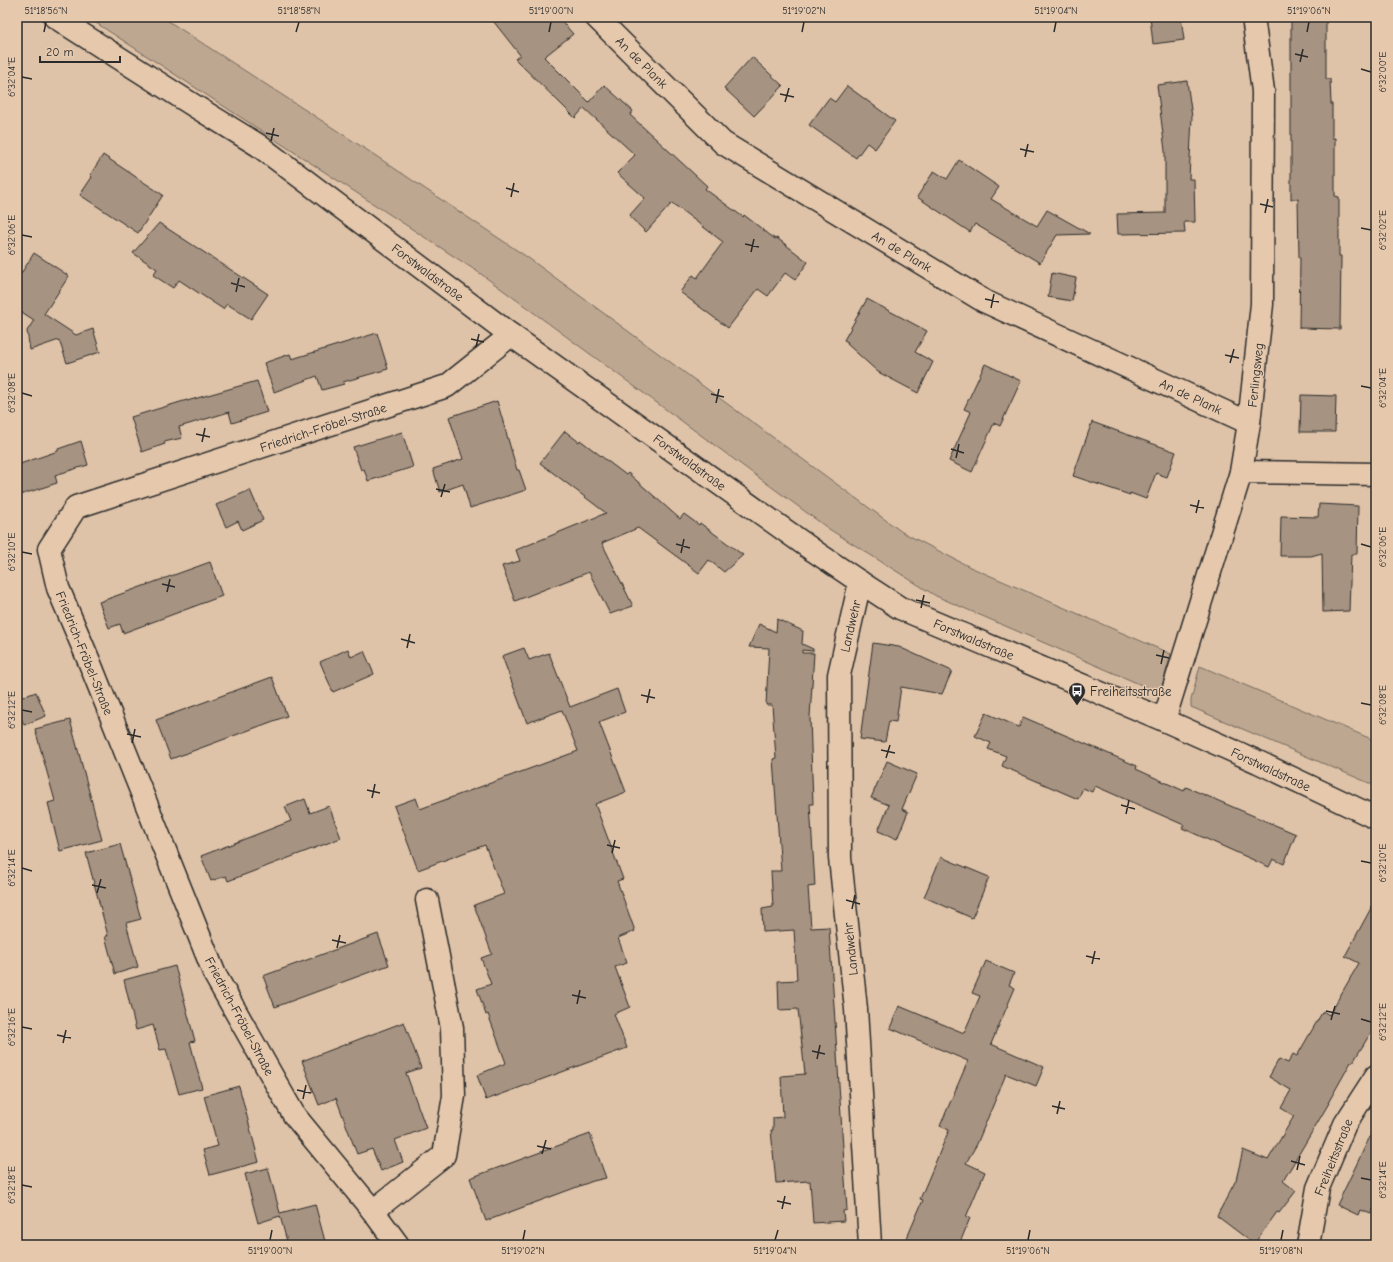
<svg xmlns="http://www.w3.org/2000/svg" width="1393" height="1262" font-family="'Comic Neue',sans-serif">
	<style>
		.green { fill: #bda791; stroke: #74695e }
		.building { fill: #a79381; stroke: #2b2b2b }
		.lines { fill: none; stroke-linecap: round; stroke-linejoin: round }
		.street-casing { stroke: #2b2b2b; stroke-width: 25 }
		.secondary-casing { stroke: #2b2b2b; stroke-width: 25 }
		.street { stroke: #e6c9ad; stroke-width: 22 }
		.secondary { stroke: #e6c9ad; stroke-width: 22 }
		.ticks { fill: none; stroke: #2b2b2b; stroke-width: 1.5 }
		.labels { text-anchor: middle; stroke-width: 3; stroke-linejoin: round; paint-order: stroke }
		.street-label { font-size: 13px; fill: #2b2b2b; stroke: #e6c9ad }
		.poi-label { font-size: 13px; fill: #2b2b2b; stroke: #e6c9ad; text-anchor: start }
		.neatline { fill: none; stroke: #2b2b2b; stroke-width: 1.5 }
		.ticks-label { font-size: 10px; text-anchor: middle; fill: #2b2b2b }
	</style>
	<rect width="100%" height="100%" fill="#dfc3a8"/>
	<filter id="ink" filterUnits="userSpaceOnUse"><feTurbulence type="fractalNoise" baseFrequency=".025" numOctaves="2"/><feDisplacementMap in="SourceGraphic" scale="8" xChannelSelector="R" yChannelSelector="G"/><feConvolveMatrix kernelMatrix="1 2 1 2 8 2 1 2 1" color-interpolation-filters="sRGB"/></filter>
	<g filter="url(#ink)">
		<g class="green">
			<polygon points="87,17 162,17 370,152 527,257 902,532 970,567 1171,654 1160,693 936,596 829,529 481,274"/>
			<polygon points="1200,666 1376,741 1376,786 1191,707 1191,700"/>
		</g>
		<g class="building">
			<polygon points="490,17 558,17 573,34 544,57 589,102 604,85 633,111 630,115 707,186 705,189 743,217 744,215 775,239 777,238 808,262 795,280 785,273 768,296 758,289 728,328 680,292 693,275 697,278 723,242 672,203 646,232 629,216 645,198 617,173 635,155 584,108 575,118 563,106 515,59 520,55"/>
			<polygon points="1150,17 1181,17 1184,40 1153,44"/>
			<polygon points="1291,17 1326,17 1326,79 1330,79 1331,104 1332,104 1332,138 1335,138 1335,196 1339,197 1339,256 1341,256 1340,329 1299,328 1300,258 1299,258 1298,199 1291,199"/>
			<polygon points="752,57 783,86 754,116 724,88"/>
			<polygon points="1187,81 1192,117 1189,179 1194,179 1195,222 1184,222 1185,233 1118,234 1117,214 1165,213 1165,151 1157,85"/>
			<polygon points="847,86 895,121 875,149 867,143 856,158 809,125 829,98 835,102"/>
			<polygon points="103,155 163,195 138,233 80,195 92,177 90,175"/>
			<polygon points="959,160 999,187 991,199 1037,226 1047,210 1090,234 1057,235 1040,263 975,224 970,232 917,197 934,171 947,179"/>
			<polygon points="159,223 268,294 251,319 227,304 223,309 179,280 173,288 153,275 157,269 133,253"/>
			<polygon points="34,253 69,276 44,314 76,335 93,329 100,352 67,363 59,340 30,350 27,331 34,320 17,309 17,280"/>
			<polygon points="1052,273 1076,278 1072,301 1048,297"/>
			<polygon points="867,299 927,331 915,352 933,362 918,393 878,372 847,344 848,342 844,340"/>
			<polygon points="377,333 388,369 343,382 344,384 322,390 317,376 274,392 264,363 290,354 292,359"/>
			<polygon points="985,364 1021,381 1000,426 994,423 972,472 949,461 971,412 964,409"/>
			<polygon points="257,381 267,412 232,423 229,412 179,427 182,438 164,442 165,444 142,452 131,417 187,400 187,401"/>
			<polygon points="1301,395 1336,396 1335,432 1300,432"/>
			<polygon points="497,401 517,470 519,470 526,490 470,508 463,484 440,492 433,469 463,459 449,417"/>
			<polygon points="1092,422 1176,452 1167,477 1156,473 1146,499 1130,493 1130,495 1073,476"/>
			<polygon points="565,431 579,442 580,440 626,475 628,473 680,519 684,514 699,525 700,523 743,555 724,572 709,560 699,573 638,528 602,543 633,606 610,614 589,572 515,601 502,566 520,561 516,550 606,513 540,463"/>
			<polygon points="402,432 413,467 368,481 364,469 361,470 353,447"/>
			<polygon points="81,441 88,465 55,475 57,483 17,496 17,465 58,451 58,449"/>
			<polygon points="250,490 263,520 242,530 238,521 226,527 216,505"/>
			<polygon points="1319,504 1358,506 1357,554 1351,554 1349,611 1323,612 1322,553 1311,556 1280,556 1281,516 1318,517"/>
			<polygon points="210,562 222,596 123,633 120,624 109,628 99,602"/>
			<polygon points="777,619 803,631 802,644 813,649 813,651 802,650 802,653 814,653 810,717 813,804 810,804 815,886 808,887 811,928 829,927 847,1210 843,1211 844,1221 813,1223 810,1181 776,1183 771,1130 773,1130 773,1118 783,1117 781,1076 805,1074 798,1009 779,1010 778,981 797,980 794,930 763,932 762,909 773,907 771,871 781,871 773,759 776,758 772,705 766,705 769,648 749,647 759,624 776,632"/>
			<polygon points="873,643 899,647 952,671 942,694 901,687 896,722 889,721 885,742 860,739"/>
			<polygon points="524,648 529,660 549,653 570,707 617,689 625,712 599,722 626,792 595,804 623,879 617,881 635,931 618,938 627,963 615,967 630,1007 614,1014 627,1048 486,1100 477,1075 506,1063 488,1014 486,1015 477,989 491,984 481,958 492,954 474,905 504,894 485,845 418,870 394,806 416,798 420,809 578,751 562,710 527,723 502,656"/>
			<polygon points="348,649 351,657 364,651 374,674 333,692 320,662"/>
			<polygon points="272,677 287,716 171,759 156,720"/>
			<polygon points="36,692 46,716 24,725 17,708 17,699"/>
			<polygon points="986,713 1019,727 1023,717 1137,766 1136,769 1184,791 1186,787 1296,834 1284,864 1273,859 1269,867 1182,828 1184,825 1095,786 1092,792 1083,788 1078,799 1002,766 1006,756 988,749 991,743 975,736"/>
			<polygon points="70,720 102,840 60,851 48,803 55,801 35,729"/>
			<polygon points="887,761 917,774 902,809 908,812 897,839 878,831 889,805 871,798"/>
			<polygon points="305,799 310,813 329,806 341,838 228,881 226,876 211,881 201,856 291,821 285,807"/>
			<polygon points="120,844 141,919 126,923 138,967 115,974 105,936 108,936 86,853"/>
			<polygon points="941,857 989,877 972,918 924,897"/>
			<polygon points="1376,899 1376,1024 1353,1062 1351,1062 1328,1103 1329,1103 1283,1181 1296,1191 1279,1213 1277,1212 1254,1244 1217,1216 1236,1180 1243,1150 1268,1160 1294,1116 1281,1108 1291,1090 1269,1077 1279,1059 1288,1063 1293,1054 1297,1056 1323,1011 1329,1015 1359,963 1345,956"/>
			<polygon points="378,934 389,965 275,1007 263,976"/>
			<polygon points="986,961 1014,973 1009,985 1015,988 991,1044 1044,1067 1036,1086 1006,1074 977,1144 966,1163 985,1172 966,1217 970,1218 959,1245 904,1245 923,1200 920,1199 949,1130 940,1126 968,1061 890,1028 899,1006 964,1033 980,996 972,993"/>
			<polygon points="175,966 195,1041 190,1042 202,1088 179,1094 166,1049 160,1050 153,1025 136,1030 124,980"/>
			<polygon points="404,1022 421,1068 406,1073 426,1128 395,1140 403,1162 381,1171 372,1149 357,1154 336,1098 319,1105 302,1061"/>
			<polygon points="239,1086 259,1162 210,1175 203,1150 218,1146 204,1096"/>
			<polygon points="1376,1124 1376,1203 1371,1214 1360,1210 1358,1215 1337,1205"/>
			<polygon points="590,1134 606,1178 593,1181 486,1221 470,1178"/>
			<polygon points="268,1168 280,1213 315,1204 326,1245 288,1245 280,1216 258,1223 245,1174"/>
		</g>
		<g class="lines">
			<defs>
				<g id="street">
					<polyline points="596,17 723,143 984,301 1249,423"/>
					<polyline points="1241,472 1376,474"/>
					<polyline points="860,582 839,675 840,858 856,1009 870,1245"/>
					<polyline points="1164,720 1241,472 1249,423 1262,304 1263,91 1253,17"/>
					<polyline points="373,1211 444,1155 454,1096 452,1028 427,900"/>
					<polyline points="398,1245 373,1211 294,1115 215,975 89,661 58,588 49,549 76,507 447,386 511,335"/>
					<polyline points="1308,1245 1318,1188 1345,1124 1376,1076"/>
				</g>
				<polyline id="secondary" points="55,17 193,105 258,145 511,335 814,551 860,582 900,608 1164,720 1258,762 1376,818"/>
			</defs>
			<use href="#street" class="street-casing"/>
			<use href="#secondary" class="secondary-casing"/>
			<use href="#street" class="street"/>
			<use href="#secondary" class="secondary"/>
		</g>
	</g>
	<path class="ticks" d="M44 32 46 22M296 32 299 22M549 32 551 22M802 32 804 22M1054 32 1056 22M1307 32 1309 22M1295 54 1308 57M1300 62 1303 49M1361 69 1371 72M22 77 32 79M780 94 794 97M785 102 789 88M266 133 279 136M271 141 274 128M1020 149 1034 152M1025 157 1028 144M506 188 519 192M511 197 514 183M1260 204 1273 207M1265 213 1268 199M1361 228 1371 230M22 235 32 237M745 244 759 247M751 252 754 239M231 283 245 287M236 292 239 278M985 299 999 302M991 308 994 294M471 339 484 342M476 347 479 334M1225 355 1239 358M1230 363 1234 349M1361 386 1371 388M22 393 32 396M711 394 724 397M716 403 719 389M196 434 210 437M202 442 205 428M951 449 964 453M956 458 959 444M436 489 450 492M441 497 445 484M1190 505 1204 508M1196 513 1199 500M676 544 690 548M1361 544 1371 547M22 552 32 554M681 553 684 539M162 584 175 587M167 592 170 579M916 600 930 603M921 608 924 595M401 639 415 643M407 648 410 634M1156 655 1169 658M1161 664 1164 650M641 695 655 698M647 703 650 689M1361 703 1371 705M22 710 32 712M127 734 141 737M132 743 135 729M881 750 895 753M886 758 890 745M367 790 380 793M372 798 375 784M1121 805 1135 809M1126 814 1129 800M607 845 620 848M612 853 615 840M1361 861 1371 863M22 868 32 871M92 885 106 888M97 893 101 879M846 900 860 904M852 909 855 895M332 940 346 943M337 948 340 935M1086 956 1100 959M1092 964 1095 951M572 995 586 998M577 1004 580 990M1326 1011 1340 1014M1361 1019 1371 1022M1331 1020 1335 1006M22 1027 32 1029M57 1035 71 1038M63 1043 66 1030M812 1051 825 1054M817 1059 820 1045M297 1090 311 1093M303 1099 306 1085M1052 1106 1065 1109M1057 1114 1060 1101M537 1146 551 1149M542 1154 546 1140M1291 1161 1305 1165M1297 1170 1300 1156M1361 1178 1371 1180M22 1185 32 1187M777 1201 791 1204M782 1209 785 1196M270 1240 272 1230M523 1240 525 1230M775 1240 778 1230M1028 1240 1030 1230M1281 1240 1283 1230"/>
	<defs>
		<symbol id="bus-pin" viewBox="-11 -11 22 30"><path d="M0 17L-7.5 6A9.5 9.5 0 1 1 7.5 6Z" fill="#2b2b2b" stroke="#e6c9ad"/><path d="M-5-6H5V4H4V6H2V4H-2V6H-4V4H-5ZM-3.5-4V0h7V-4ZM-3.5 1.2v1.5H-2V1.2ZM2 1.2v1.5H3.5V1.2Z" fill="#fff"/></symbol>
	</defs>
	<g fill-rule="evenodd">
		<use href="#bus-pin" x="1067" y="681" width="20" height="27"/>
	</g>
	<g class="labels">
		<g class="street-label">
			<text transform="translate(642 62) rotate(45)" y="5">An de Plank</text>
			<text transform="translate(902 251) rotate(31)" y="5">An de Plank</text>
			<text transform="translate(428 272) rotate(37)" y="5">Forstwaldstraße</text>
			<text transform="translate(1255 375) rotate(-84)" y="5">Ferlingsweg</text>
			<text transform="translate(1191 396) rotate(25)" y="5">An de Plank</text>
			<text transform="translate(323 427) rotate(-18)" y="5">Friedrich-Fröbel-Straße</text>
			<text transform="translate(690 462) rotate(36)" y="5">Forstwaldstraße</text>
			<text transform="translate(850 626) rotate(-77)" y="5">Landwehr</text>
			<text transform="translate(974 639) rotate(23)" y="5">Forstwaldstraße</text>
			<text transform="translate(85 653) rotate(68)" y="5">Friedrich-Fröbel-Straße</text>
			<text transform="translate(1271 769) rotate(25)" y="5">Forstwaldstraße</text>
			<text transform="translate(850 949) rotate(-96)" y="5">Landwehr</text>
			<text transform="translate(240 1016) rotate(62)" y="5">Friedrich-Fröbel-Straße</text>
			<text transform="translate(1333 1157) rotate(-68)" y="5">Freiheitsstraße</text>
		</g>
		<g class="poi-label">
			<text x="1090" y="696">Freiheitsstraße</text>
		</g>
	</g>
	<rect width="1393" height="1262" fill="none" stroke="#e6c9ad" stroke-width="44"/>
	<path d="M40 56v6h80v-6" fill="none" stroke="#2b2b2b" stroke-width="2"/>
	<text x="46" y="56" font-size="12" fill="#2b2b2b" stroke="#e6c9ad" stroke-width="3" paint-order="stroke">20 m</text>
	<rect x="22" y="22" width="1349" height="1218" class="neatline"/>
	<g class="ticks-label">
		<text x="46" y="14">51°18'56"N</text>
		<text x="299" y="14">51°18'58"N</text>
		<text x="551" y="14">51°19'00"N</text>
		<text x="804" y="14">51°19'02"N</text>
		<text x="1056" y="14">51°19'04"N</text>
		<text x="1309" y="14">51°19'06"N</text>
		<text transform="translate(1382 72) rotate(-90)" y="4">6°32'00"E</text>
		<text transform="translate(11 77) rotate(-90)" y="4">6°32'04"E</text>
		<text transform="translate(1382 230) rotate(-90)" y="4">6°32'02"E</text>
		<text transform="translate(11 235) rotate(-90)" y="4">6°32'06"E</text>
		<text transform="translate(1382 388) rotate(-90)" y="4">6°32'04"E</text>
		<text transform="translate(11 393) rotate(-90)" y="4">6°32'08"E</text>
		<text transform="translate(1382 547) rotate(-90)" y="4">6°32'06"E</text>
		<text transform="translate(11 552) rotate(-90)" y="4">6°32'10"E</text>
		<text transform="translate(1382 705) rotate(-90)" y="4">6°32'08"E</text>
		<text transform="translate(11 710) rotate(-90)" y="4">6°32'12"E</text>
		<text transform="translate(1382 863) rotate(-90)" y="4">6°32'10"E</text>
		<text transform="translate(11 868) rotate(-90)" y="4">6°32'14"E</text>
		<text transform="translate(1382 1022) rotate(-90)" y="4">6°32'12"E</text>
		<text transform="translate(11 1027) rotate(-90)" y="4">6°32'16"E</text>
		<text transform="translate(1382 1180) rotate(-90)" y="4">6°32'14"E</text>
		<text transform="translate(11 1185) rotate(-90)" y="4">6°32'18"E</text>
		<text x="270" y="1254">51°19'00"N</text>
		<text x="523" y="1254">51°19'02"N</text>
		<text x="775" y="1254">51°19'04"N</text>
		<text x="1028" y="1254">51°19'06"N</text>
		<text x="1281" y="1254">51°19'08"N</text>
	</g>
</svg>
